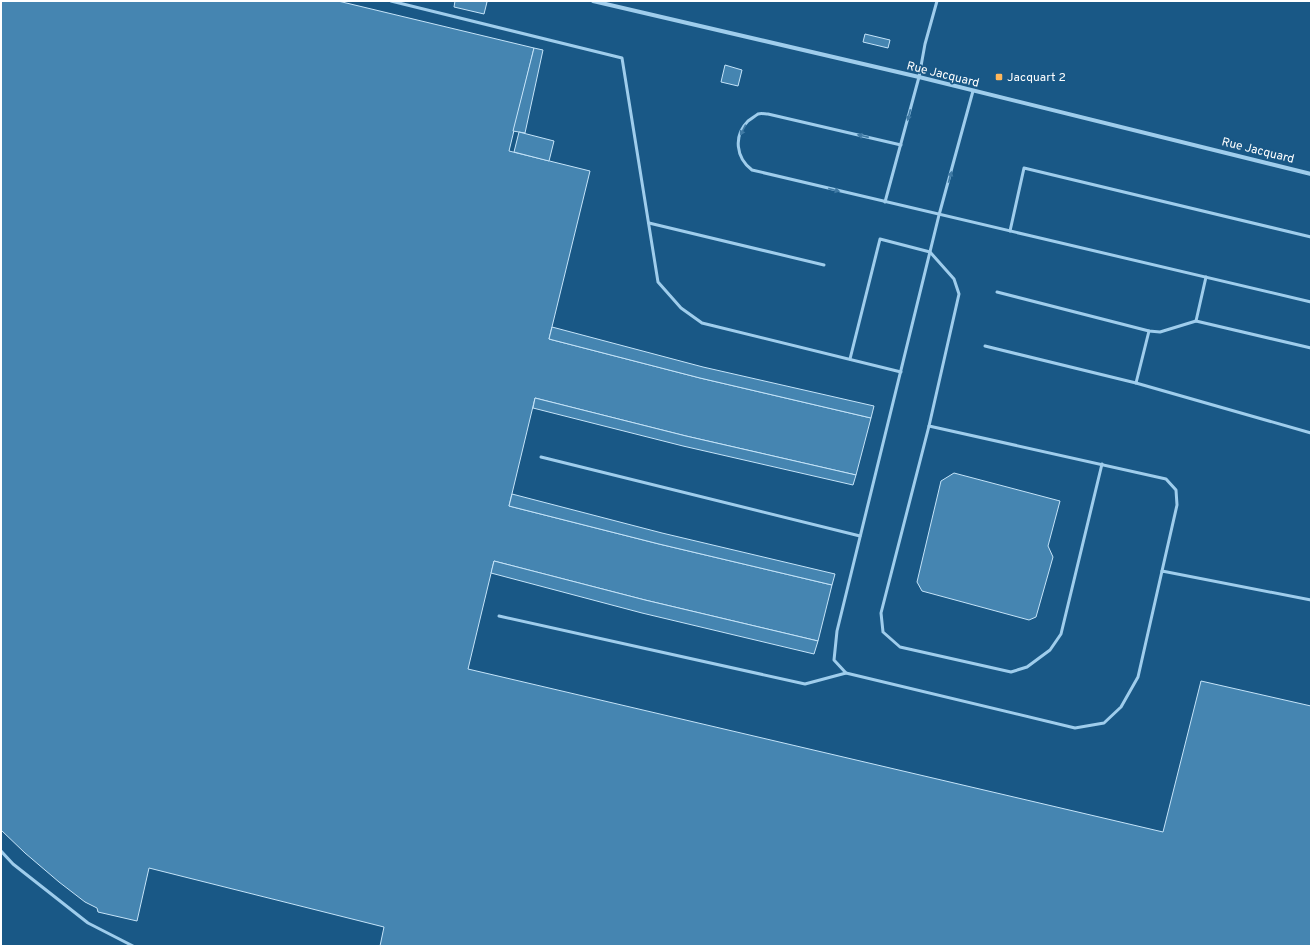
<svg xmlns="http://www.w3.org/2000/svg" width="1312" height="947" font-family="Overpass,sans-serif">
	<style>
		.building { fill: #4585b1; stroke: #c5e4f9 }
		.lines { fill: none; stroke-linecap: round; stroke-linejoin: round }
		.service { stroke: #9fcdec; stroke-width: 3 }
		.minor { stroke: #9fcdec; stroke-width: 4 }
		.oneway { fill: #417ba5 }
		.poi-dot { fill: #ffb75b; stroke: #195886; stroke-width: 1.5 }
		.labels { text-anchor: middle; stroke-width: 3.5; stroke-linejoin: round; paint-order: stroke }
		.street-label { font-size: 12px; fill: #fff; stroke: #195886 }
		.poi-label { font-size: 12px; fill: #fff; stroke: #195886; text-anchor: start }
	</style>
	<rect width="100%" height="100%" fill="#195886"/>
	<g class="building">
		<polygon points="1,1 338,1 534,48 509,151 590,171 549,339 700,378 871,418 856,475 686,436 535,398 509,506 659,544 832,585 818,641 645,600 494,561 468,669 1163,832 1201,681 1311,706 1311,946 380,946 384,927 149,868 137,921 98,912 97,908 85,902 59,882 25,853 1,830"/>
		<polygon points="455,1 484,1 487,2 484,14 454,7"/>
		<polygon points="865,34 890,40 888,48 863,42"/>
		<polygon points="534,48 543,50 525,133 513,131"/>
		<polygon points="725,65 742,70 738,86 721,82"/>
		<polygon points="519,132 554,141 549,161 514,152"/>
		<polygon points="552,327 703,367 874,406 871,418 700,378 549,339"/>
		<polygon points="535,398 686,436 856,475 853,485 683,446 533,408"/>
		<polygon points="954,473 1060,501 1048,546 1053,557 1036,617 1029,620 922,591 917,582 941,481"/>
		<polygon points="512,494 662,533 835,574 832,585 659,544 509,506"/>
		<polygon points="494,561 645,600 818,641 814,654 642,613 491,573"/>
	</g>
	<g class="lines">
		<g class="service">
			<polyline points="391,1 622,58 658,282 681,308 702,323 901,372"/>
			<polyline points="973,91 939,215 837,631 834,660 846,673 1075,728 1104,723 1121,707 1138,677 1162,571 1311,600"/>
			<path d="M901 145 768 114C765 114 761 113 758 114 755 116 751 119 748 121 733 136 736 158 752 170 938 215 1125 257 1311 302"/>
			<polyline points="885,202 919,77 925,44 937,1"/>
			<polyline points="649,223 824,265"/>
			<polyline points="1010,231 1024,168 1311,237"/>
			<polyline points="997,292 1149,331 1160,332 1196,321 1311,348"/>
			<polyline points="1196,321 1206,277"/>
			<polyline points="985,346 1136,383 1149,331"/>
			<polyline points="850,359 880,239 930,252 954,279 959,294 929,426 1166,479 1176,490 1177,505 1162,571"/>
			<polyline points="1136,383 1311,433"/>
			<polyline points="929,426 881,613 883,632 900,647 1011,672 1027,667 1050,650 1061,634 1102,464"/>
			<polyline points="541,457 860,536"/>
			<polyline points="499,616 805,684 846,673"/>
			<polyline points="1,851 13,864 88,923 133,946"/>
		</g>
		<polyline class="minor" points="593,1 919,77 1311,174"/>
	</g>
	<defs><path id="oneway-solid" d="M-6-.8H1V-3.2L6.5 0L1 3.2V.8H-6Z"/></defs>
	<g class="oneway">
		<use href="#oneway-solid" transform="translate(909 115) rotate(105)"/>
		<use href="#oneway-solid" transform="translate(743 130) rotate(117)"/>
		<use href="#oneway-solid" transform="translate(863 136) rotate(-167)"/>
		<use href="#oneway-solid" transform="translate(950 177) rotate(-75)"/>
		<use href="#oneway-solid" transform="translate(834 190) rotate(14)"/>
	</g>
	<rect class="poi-dot" x="995" y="73" width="8" height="8" rx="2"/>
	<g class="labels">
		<g class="street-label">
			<text transform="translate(943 74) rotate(14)" y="4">Rue Jacquard</text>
			<text transform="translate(1258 150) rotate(14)" y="4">Rue Jacquard</text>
		</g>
		<g class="poi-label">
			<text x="1007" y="81">Jacquart 2</text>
		</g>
	</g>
	<rect width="1312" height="947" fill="none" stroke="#ffffff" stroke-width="4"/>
</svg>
